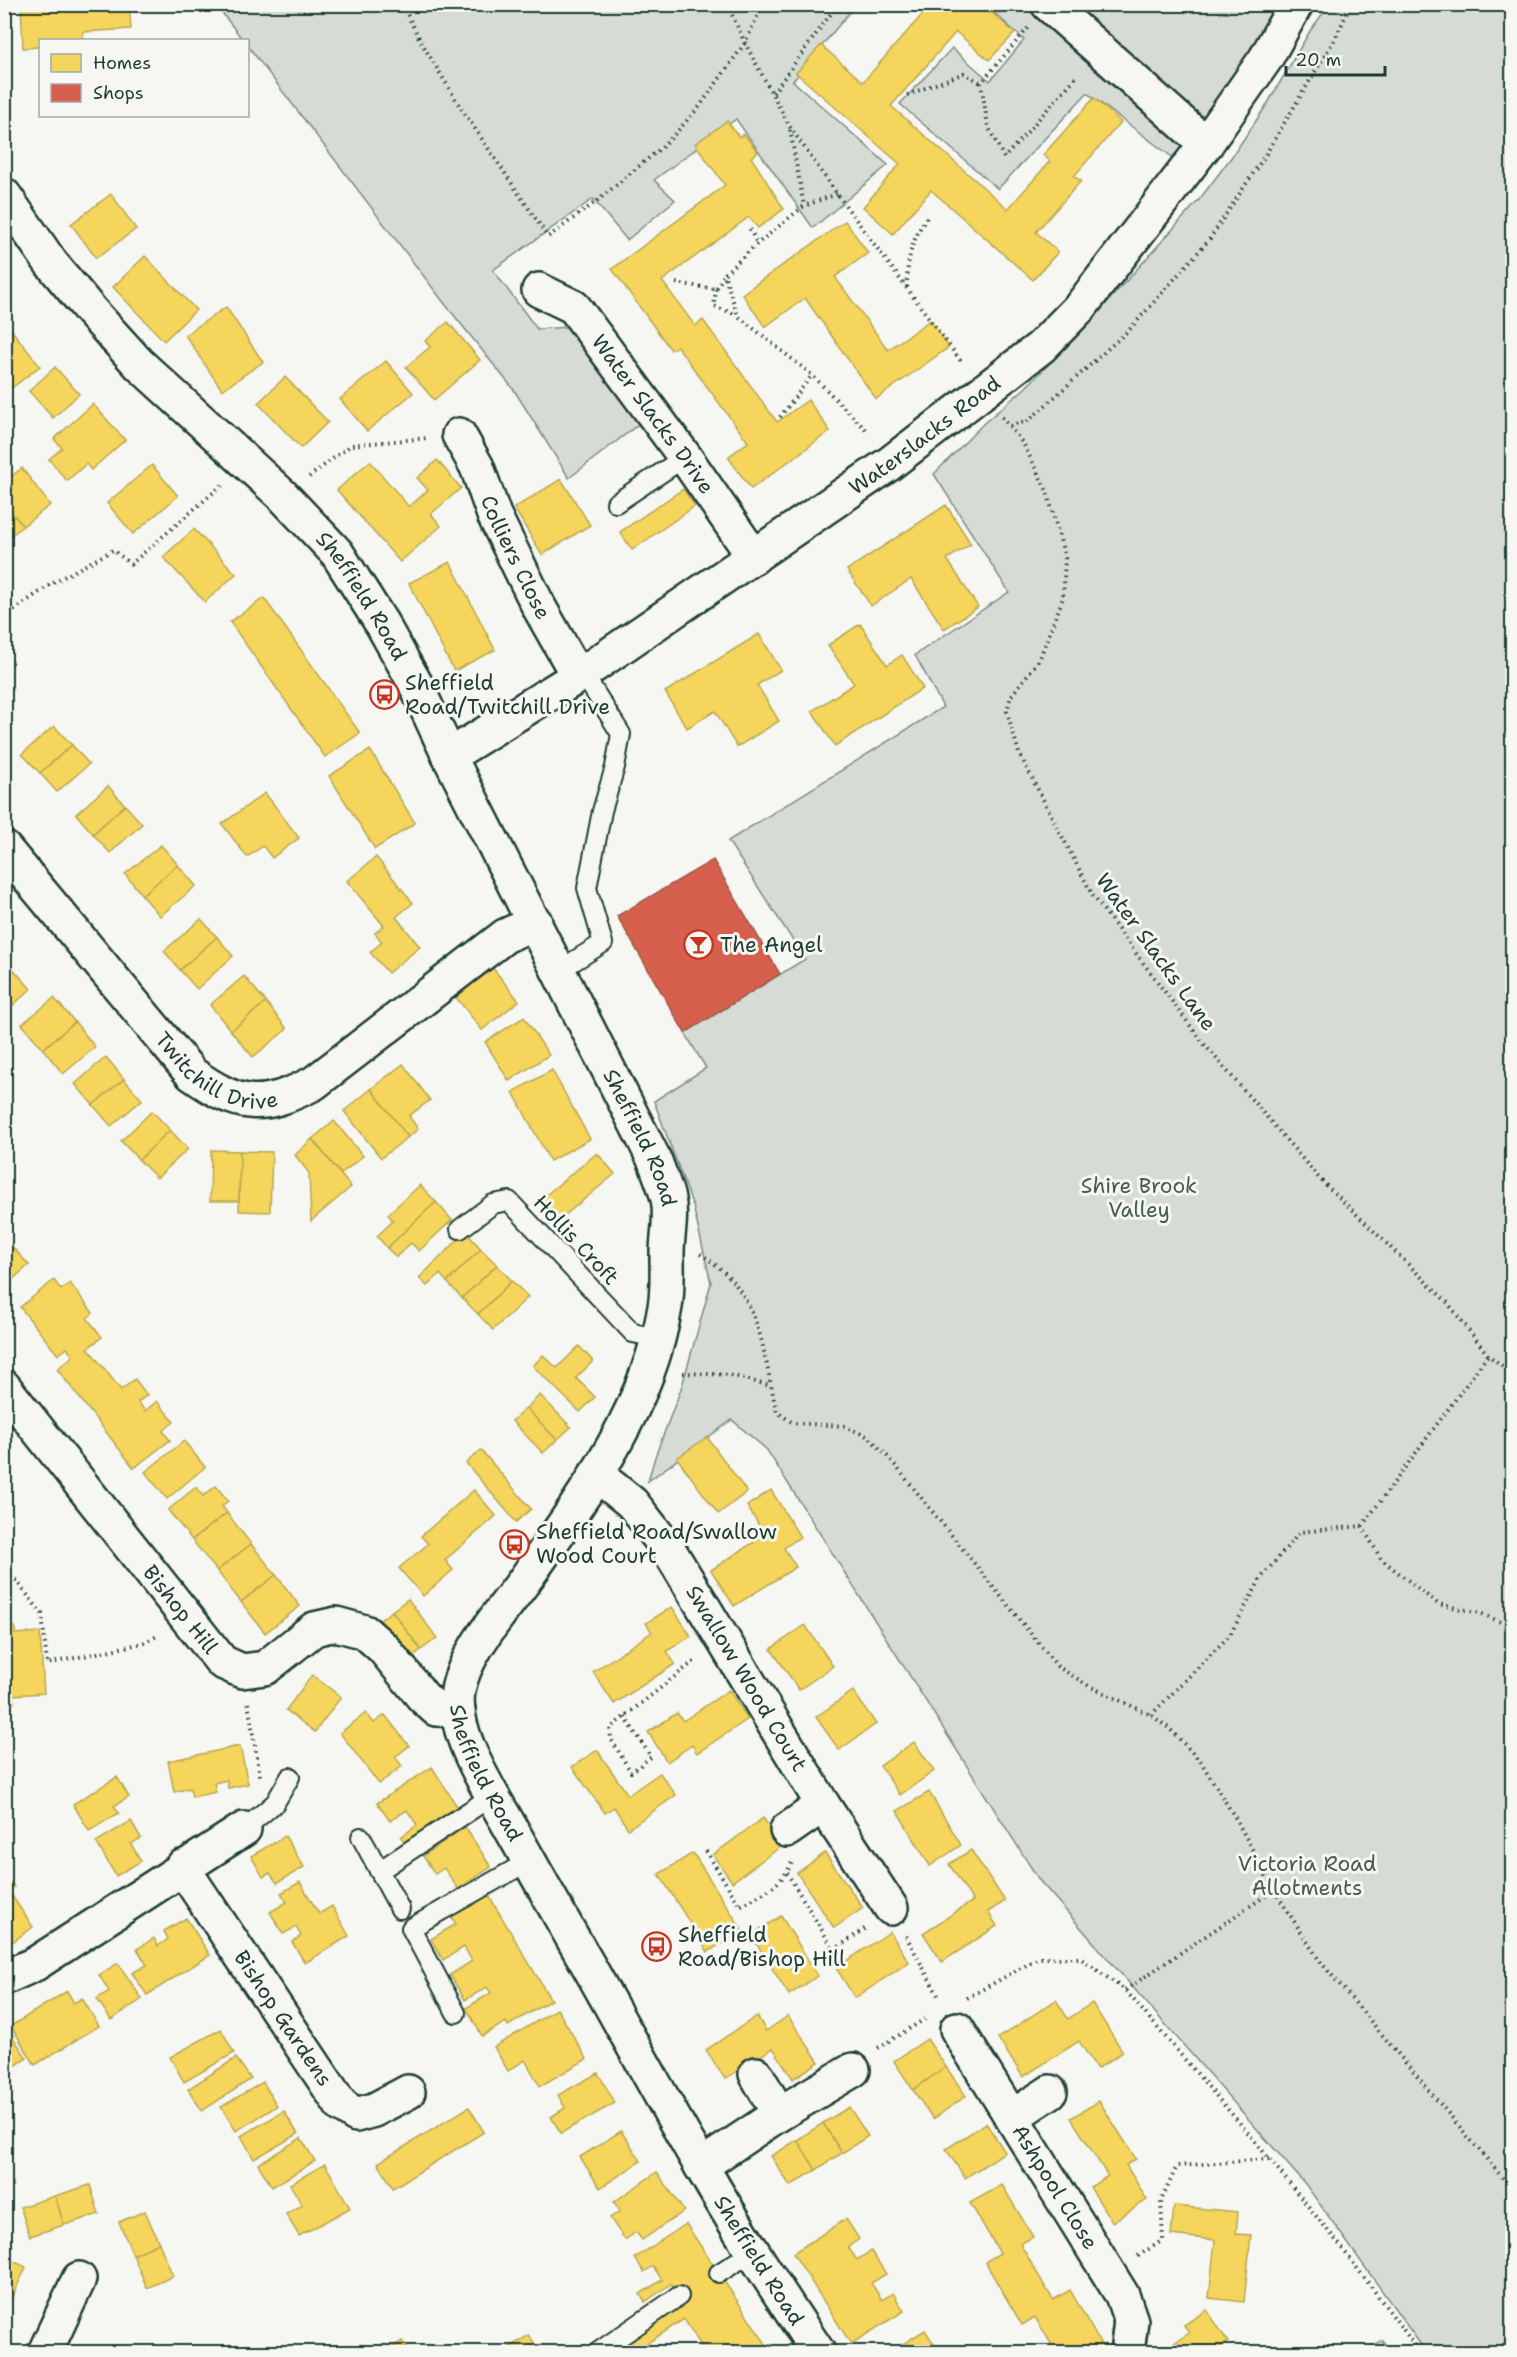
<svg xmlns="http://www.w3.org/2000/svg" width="1517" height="2357" font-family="'Shantell Sans',sans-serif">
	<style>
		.green { fill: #d6dbd6; stroke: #7a8c85; stroke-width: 1.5 }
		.homes { fill: #f6d55c; stroke: #b6a750; stroke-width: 1.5 }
		.shops { fill: #d6604d; stroke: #9f5646; stroke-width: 1.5 }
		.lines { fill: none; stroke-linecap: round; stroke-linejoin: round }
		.lane-casing { stroke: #1f3d34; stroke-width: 22 }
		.street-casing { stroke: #1f3d34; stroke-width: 38 }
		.secondary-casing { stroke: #1f3d34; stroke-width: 38 }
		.path { stroke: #1f3d34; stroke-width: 4; stroke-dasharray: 1.5 4.5; stroke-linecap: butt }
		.lane { stroke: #f6f6f2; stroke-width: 18 }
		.street { stroke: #f6f6f2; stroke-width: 33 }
		.secondary { stroke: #f6f6f2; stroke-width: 33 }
		.labels { text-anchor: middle; stroke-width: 6; stroke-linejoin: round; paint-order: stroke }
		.street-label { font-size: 21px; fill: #1f3d34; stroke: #f6f6f2 }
		.poi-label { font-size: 21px; fill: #1f3d34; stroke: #f6f6f2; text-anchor: start }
		.park-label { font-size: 21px; fill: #445d54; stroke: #f6f6f2 }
	</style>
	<rect width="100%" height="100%" fill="#f6f6f2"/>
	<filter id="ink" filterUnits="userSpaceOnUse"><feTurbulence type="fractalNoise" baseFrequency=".0167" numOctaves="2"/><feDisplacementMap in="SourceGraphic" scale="12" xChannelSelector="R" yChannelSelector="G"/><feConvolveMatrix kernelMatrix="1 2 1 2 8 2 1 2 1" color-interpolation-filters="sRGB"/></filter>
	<g filter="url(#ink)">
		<g class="green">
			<polygon points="216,5 850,5 853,8 793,81 888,165 813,228 736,119 654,180 675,200 627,240 593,199 493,270 537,329 569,327 640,423 569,478 514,390 445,304 248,46 248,40 243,40"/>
			<polygon points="986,5 1277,5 1255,51 1176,160 1087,93 998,189 900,104 952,48 990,81 1024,40"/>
			<polygon points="1329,5 1512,5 1512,2352 1426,2352 1306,2185 1039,1880 767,1450 732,1420 648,1481 655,1457 682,1386 711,1283 693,1206 654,1101 706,1068 685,1033 805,959 728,841 943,707 915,655 1009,592 934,474 984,423 1024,389 1076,337 1199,200 1233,155 1268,103 1310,31"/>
			<polygon points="1382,2340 1391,2352 1364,2352"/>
		</g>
		<g class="homes">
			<polygon points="21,4 129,4 131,29 83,32 83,40 40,40 40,47 23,48"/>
			<polygon points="924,4 982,4 1015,33 989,60 956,32 891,106 1008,209 1050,161 1043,155 1094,98 1121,122 1074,176 1081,181 1036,232 1058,252 1033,280 931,190 893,234 863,207 900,164 796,73 821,45 863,82 928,8"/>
			<polygon points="727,121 739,137 744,134 758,152 751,157 784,209 758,228 749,217 662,281 695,326 703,320 777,422 808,400 830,431 751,489 728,457 748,442 677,346 671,350 612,269 725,185 695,144"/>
			<polygon points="111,194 136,229 96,258 71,224"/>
			<polygon points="845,221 868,253 835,277 888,350 930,320 949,347 876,399 805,298 765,327 742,294"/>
			<polygon points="145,256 196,310 164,341 113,287"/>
			<polygon points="226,307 263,362 222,390 185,335"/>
			<polygon points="448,322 480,360 434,400 406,367 430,347 425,341"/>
			<polygon points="9,327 40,366 4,394 4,330"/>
			<polygon points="386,361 413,393 367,431 340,399"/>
			<polygon points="55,367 79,394 53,418 29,391"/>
			<polygon points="285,377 328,422 301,448 258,403"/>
			<polygon points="93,404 125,440 91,470 86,464 67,481 49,459 62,448 54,439"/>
			<polygon points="437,460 461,488 431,514 441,526 400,562 337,490 370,461 409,507 428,490 417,478"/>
			<polygon points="152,465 178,496 133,534 107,503"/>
			<polygon points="22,468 50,505 23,526 4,503 4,482"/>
			<polygon points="561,479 590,525 542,555 514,508"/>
			<polygon points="683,489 695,506 632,550 620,532"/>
			<polygon points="4,503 23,526 4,541"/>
			<polygon points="946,505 971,544 947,559 978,607 944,629 911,579 871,606 847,570"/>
			<polygon points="194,529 236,574 205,602 163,557"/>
			<polygon points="450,562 495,650 454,671 409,583"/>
			<polygon points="264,598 360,733 325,757 230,622"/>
			<polygon points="860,624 887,665 902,655 923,688 835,746 812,711 854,684 828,645"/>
			<polygon points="759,634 781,670 757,685 779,721 737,747 715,711 687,728 665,692"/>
			<polygon points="54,726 72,745 40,773 22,754"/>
			<polygon points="72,745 89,764 57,792 40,773"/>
			<polygon points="370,750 415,823 375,849 329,776"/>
			<polygon points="108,786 125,805 93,834 76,814"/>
			<polygon points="265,793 299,838 272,858 263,846 247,857 222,824"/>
			<polygon points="125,805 142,824 110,853 93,834"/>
			<polygon points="161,845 178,865 142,895 125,874"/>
			<polygon points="376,857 413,903 396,917 420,947 388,973 370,952 382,942 375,933 384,926 347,881"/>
			<polygon points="178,865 196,886 160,916 142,895"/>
			<polygon points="201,919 217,937 180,970 164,951"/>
			<polygon points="217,937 233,956 197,989 180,970"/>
			<polygon points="4,959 15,971 4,980"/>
			<polygon points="492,967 519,1001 482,1030 455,996"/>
			<polygon points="15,971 31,989 4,1013 4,980"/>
			<polygon points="244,976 266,1002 231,1031 210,1005"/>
			<polygon points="54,998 75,1022 43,1049 22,1024"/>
			<polygon points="266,1002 287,1029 253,1057 231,1031"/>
			<polygon points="524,1017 549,1055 509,1081 485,1042"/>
			<polygon points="75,1022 95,1047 63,1074 43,1049"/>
			<polygon points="106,1057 124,1079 93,1105 75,1084"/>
			<polygon points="403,1064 430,1100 409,1116 418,1129 408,1137 371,1089"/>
			<polygon points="552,1070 590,1139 550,1161 513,1092"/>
			<polygon points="124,1079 142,1100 111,1126 93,1105"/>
			<polygon points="371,1089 408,1137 381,1158 344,1111"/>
			<polygon points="152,1111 170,1130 139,1160 121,1141"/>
			<polygon points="334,1121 363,1156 341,1174 312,1139"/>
			<polygon points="170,1130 188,1149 157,1178 139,1160"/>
			<polygon points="312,1139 351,1187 311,1221 309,1173 295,1155"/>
			<polygon points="211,1150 240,1151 239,1201 210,1201"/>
			<polygon points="240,1151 272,1152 270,1212 239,1211"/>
			<polygon points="597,1153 615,1174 559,1220 541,1199"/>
			<polygon points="420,1185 436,1202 387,1248 377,1236 393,1221 388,1214"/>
			<polygon points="436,1202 452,1220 419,1251 411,1243 396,1257 387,1248"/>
			<polygon points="466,1232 481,1249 447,1282 440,1274 427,1286 419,1278"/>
			<polygon points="4,1238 29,1265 4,1287"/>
			<polygon points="481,1249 497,1265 462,1298 447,1282"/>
			<polygon points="497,1265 512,1281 478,1314 462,1298"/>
			<polygon points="54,1280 61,1290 70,1283 93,1313 87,1318 102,1337 88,1348 121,1390 135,1379 147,1395 138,1402 145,1411 157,1401 174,1422 163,1431 170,1440 134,1468 57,1369 73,1356 67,1348 58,1355 20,1307"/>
			<polygon points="512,1281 528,1297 493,1330 478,1314"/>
			<polygon points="579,1346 593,1361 576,1378 595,1397 580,1412 533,1366 543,1355 557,1368"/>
			<polygon points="540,1395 571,1427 557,1440 526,1408"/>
			<polygon points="526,1408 557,1440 543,1453 512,1421"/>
			<polygon points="707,1437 747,1492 718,1514 677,1458"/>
			<polygon points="184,1441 205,1467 167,1499 145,1472"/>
			<polygon points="481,1450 531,1509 516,1522 466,1463"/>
			<polygon points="216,1486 228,1501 222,1506 227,1513 192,1540 168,1510 196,1487 203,1496"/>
			<polygon points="474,1490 496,1516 445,1560 453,1570 423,1596 399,1568 428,1544 421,1536"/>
			<polygon points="771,1490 800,1537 784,1548 796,1567 734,1606 711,1570 765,1535 747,1506"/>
			<polygon points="227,1513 251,1544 217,1571 192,1540"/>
			<polygon points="251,1544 276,1575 241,1602 217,1571"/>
			<polygon points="276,1575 300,1606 265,1633 241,1602"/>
			<polygon points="408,1599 437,1638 421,1650 392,1611"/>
			<polygon points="672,1607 691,1636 667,1651 675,1664 614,1704 593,1672 652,1632 646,1623"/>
			<polygon points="392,1611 421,1650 405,1662 376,1623"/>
			<polygon points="805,1625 833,1666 799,1690 771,1649"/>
			<polygon points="4,1627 15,1627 15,1634 40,1632 44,1693 13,1695 14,1703 4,1703"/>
			<polygon points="312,1675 341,1697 315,1732 286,1710"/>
			<polygon points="729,1690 748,1719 697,1753 692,1745 667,1762 648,1732 677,1713 683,1721"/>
			<polygon points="853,1691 876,1724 839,1750 816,1717"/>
			<polygon points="366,1713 374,1723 385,1715 409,1746 395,1757 402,1766 379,1784 340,1733"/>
			<polygon points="914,1742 934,1771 900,1795 880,1766"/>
			<polygon points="240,1746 248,1784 228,1788 227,1780 214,1783 216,1792 192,1797 190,1788 174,1792 168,1761"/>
			<polygon points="597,1750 628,1795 660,1773 676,1795 628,1829 614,1807 605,1813 572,1767"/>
			<polygon points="432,1767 460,1811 407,1846 401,1837 417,1825 407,1810 390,1821 377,1803"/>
			<polygon points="117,1777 129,1797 114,1806 119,1813 89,1831 73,1804"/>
			<polygon points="929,1792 961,1845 930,1866 897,1811"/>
			<polygon points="763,1818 783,1845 732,1882 713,1855"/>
			<polygon points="131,1821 141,1838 131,1844 141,1861 116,1876 96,1842"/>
			<polygon points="465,1827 491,1867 458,1889 444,1868 435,1874 423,1856"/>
			<polygon points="285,1836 304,1867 277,1883 270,1873 263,1877 251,1856"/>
			<polygon points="971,1850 1005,1901 988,1912 997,1926 942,1962 923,1933 973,1901 949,1864"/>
			<polygon points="693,1853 742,1930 708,1952 659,1874"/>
			<polygon points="825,1853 863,1908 834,1928 797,1873"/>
			<polygon points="4,1874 14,1887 4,1894"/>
			<polygon points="300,1882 319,1914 332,1906 349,1936 305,1963 292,1942 301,1936 296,1927 283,1934 270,1912 287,1902 281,1893"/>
			<polygon points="486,1891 551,2000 508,2026 506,2022 482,2036 466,2008 491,1993 487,1987 465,2000 450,1975 472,1961 464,1947 443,1960 431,1939 456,1924 449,1913"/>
			<polygon points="12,1896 33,1927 7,1946 4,1943 4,1901"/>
			<polygon points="781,1916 818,1976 789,1995 751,1935"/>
			<polygon points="186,1918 210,1955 147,1995 132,1973 147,1965 137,1949 154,1938 158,1946 168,1939 164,1931"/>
			<polygon points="890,1932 909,1962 855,1998 836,1968"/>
			<polygon points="118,1963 142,1999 111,2020 97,1999 109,1991 99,1975"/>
			<polygon points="67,1991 74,2003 82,1998 99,2026 35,2065 11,2026"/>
			<polygon points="1056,2000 1068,2019 1092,2003 1123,2052 1097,2069 1079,2041 1023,2077 998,2038"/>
			<polygon points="557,2009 587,2059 540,2086 525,2060 508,2071 494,2047"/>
			<polygon points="757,2016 766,2031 788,2016 819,2062 793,2079 773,2048 725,2079 706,2050"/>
			<polygon points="221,2029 234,2053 184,2082 170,2057"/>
			<polygon points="10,2033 27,2058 4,2073 4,2037"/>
			<polygon points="927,2039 946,2067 913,2090 894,2061"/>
			<polygon points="236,2058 251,2079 202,2111 188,2089"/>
			<polygon points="946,2067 966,2096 933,2119 913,2090"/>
			<polygon points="598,2073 615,2103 561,2133 551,2117 565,2108 558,2095"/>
			<polygon points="263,2082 277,2106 236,2131 221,2107"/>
			<polygon points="1099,2101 1136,2159 1126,2165 1147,2200 1112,2222 1090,2187 1108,2176 1071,2118"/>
			<polygon points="469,2107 484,2132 393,2188 378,2163"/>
			<polygon points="849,2107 868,2136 842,2153 823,2123"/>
			<polygon points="284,2111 298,2134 254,2159 241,2136"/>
			<polygon points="823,2123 842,2153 816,2170 797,2140"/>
			<polygon points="986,2123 1005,2152 965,2178 946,2149"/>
			<polygon points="621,2131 641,2161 600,2188 580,2157"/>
			<polygon points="301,2138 315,2161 272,2187 258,2164"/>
			<polygon points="797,2140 816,2170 790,2186 771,2156"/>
			<polygon points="325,2164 350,2208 299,2236 286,2214 302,2205 290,2184"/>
			<polygon points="657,2172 684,2211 642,2240 636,2232 625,2240 610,2218 620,2211 614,2202"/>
			<polygon points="90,2185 99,2214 64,2225 55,2196"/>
			<polygon points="1002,2185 1033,2237 1020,2244 1053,2300 1070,2290 1103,2348 1095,2352 1056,2352 1035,2317 1022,2325 985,2262 1000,2253 970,2203"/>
			<polygon points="55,2196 64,2225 30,2236 20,2207"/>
			<polygon points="1174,2206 1238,2212 1236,2234 1251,2235 1244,2302 1209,2298 1215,2240 1171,2235"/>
			<polygon points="145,2211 159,2243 133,2255 119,2222"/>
			<polygon points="846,2219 859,2239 848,2247 857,2260 871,2251 886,2274 871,2283 882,2300 893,2293 904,2311 851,2344 793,2253"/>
			<polygon points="686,2224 766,2344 753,2352 700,2352 704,2350 684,2319 634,2352 607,2352 681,2299 671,2284 645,2302 640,2294 662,2280 653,2266 644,2272 635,2258"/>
			<polygon points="159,2243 173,2276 147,2288 133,2255"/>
			<polygon points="4,2257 26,2267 14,2293 4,2288"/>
			<polygon points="4,2288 14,2293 4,2313"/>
			<polygon points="1207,2310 1228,2342 1213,2352 1161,2352 1189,2333 1184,2325"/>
			<polygon points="925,2330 939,2352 890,2352"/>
			<polygon points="529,2335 540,2352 502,2352"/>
			<polygon points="402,2341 410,2352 385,2352"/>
		</g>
		<polygon class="shops" points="713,860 780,974 685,1033 617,916"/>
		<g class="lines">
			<defs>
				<g id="lane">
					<polyline points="616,503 685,457"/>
					<polyline points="558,971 603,943 587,888 602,811 615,767 621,734 583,673"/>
					<polyline points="460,1229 493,1204 509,1201 633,1333 657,1338"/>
					<polyline points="244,1829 275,1803 290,1777"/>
					<polyline points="361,1837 400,1909"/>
					<polyline points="379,1871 492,1796"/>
					<polyline points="456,2013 411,1928 529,1861"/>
					<polyline points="719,2273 752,2252"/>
					<polyline points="598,2352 679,2296"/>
				</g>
				<g id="street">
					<polyline points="1048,4 1206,144"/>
					<path id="s1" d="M539 290 574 307 685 457 754 557"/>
					<path id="s2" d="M459 435 477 467 494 515 539 607 578 676"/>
					<path id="s3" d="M449 756 583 673 889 464 1041 347 1081 306 1206 144 1266 58 1296 4"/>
					<path id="s4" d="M4 848 192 1074C240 1108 262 1110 314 1083L505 936 535 922"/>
					<path id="s5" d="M4 1387 222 1662 242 1671 265 1668 314 1629 336 1624 365 1632 383 1648 423 1697 436 1709 458 1710"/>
					<path id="s6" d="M596 1474 632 1503 669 1550 823 1805 891 1908"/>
					<polyline points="787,1830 823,1805"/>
					<path id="s7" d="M182 1867 341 2105 356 2115 374 2110 408 2092"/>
					<polyline points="4,1978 35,1964 244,1829"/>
					<path id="s8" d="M957 2029 1122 2295 1131 2321 1127 2352"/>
					<polyline points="756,2074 779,2114"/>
					<polyline points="1012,2117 1050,2092"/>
					<polyline points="701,2166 779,2114 853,2070"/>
					<polyline points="45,2352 79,2279"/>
				</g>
				<g id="secondary">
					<path id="s9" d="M4 195 51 263 91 311 139 364 283 496 337 553 382 624 415 683 449 756 655 1161C659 1173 665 1186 668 1199 672 1216 667 1236 667 1253 667 1271 668 1290 665 1307 648 1410 582 1499 524 1581 502 1612 464 1653 458 1691 451 1735 493 1795 514 1834 538 1877 562 1920 587 1963 626 2032 663 2101 703 2169 739 2232 778 2292 818 2352"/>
				</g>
			</defs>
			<use href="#lane" class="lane-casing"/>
			<use href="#street" class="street-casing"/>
			<use href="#secondary" class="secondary-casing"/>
			<g class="path">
				<polyline points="402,4 420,40 461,108 548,237 597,201 661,148 675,134 700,106 745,43 763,4"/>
				<polyline points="727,4 745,43 790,127 837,194 963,364"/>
				<polyline points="1028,28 981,83 988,126 1004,158 1077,76"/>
				<polyline points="773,93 838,4"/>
				<polyline points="907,95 964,73 981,83"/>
				<polyline points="790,130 804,206"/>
				<polyline points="837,194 804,206 757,244 724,274 738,316 812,375 867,431"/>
				<polyline points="750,229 757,244"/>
				<polyline points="676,283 716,289 724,275"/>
				<path d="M907 287C907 259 911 241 927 217"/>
				<polyline points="716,289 714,306 737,315"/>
				<polyline points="780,417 812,375"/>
				<polyline points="1002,417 1024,445 1047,491 1065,558 1063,598 1039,660 1011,696 1007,711 1019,753 1093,896 1204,1044 1319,1178 1447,1302 1488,1355 1512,1373"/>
				<polyline points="1010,426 1018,423 1027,422 1130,329 1209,240 1264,157 1336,37 1351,4"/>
				<polyline points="309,477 351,445 428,438"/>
				<polyline points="4,617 51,584 113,550 131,564 222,485"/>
				<path d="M700 1254C763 1292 761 1348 777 1412L793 1423 844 1426 869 1437 890 1459 1057 1666 1089 1686 1151 1715 1170 1729 1201 1762 1236 1819 1274 1890 1319 1960 1512 2189"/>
				<polyline points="683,1373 730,1375 771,1386"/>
				<polyline points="1362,1526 1381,1559 1438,1604 1480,1613 1512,1627"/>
				<polyline points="4,1581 16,1580 42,1614 47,1664 143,1643 159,1635"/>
				<polyline points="248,1703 260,1776"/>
				<polyline points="1151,1715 1230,1635 1261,1578 1300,1532 1362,1526 1488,1355"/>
				<polyline points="625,1717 651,1757 631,1772 611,1739 610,1728 697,1659"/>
				<path d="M706 1851 740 1906C762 1894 782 1886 792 1862"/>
				<polyline points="787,1873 834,1950 866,1928"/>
				<polyline points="906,1936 940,1999"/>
				<polyline points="1125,1990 1274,1890"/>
				<polyline points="967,1998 1039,1958 1080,1958 1125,1990 1249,2134 1339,2244 1420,2352"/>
				<polyline points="878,2048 925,2019"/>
				<polyline points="1138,2256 1163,2240 1161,2201 1177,2166 1269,2159"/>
			</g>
			<use href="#lane" class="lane"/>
			<use href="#street" class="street"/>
			<use href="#secondary" class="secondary"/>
		</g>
	</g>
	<defs>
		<symbol id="bus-ring" viewBox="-11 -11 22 22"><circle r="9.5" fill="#f6f6f2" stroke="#c8321e" stroke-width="1.5"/><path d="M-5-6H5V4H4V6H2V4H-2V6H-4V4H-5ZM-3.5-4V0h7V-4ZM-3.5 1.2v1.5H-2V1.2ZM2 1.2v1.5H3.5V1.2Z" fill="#c8321e"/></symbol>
		<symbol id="bar-ring" viewBox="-11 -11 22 22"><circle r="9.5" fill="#f6f6f2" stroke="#c8321e" stroke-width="1.5"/><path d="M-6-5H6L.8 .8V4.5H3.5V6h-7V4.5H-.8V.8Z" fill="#c8321e"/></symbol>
	</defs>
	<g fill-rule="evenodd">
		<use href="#bus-ring" x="368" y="678" width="33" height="33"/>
		<use href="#bar-ring" x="682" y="928" width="33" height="33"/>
		<use href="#bus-ring" x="498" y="1528" width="33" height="33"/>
		<use href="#bus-ring" x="640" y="1930" width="33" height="33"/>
	</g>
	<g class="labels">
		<g class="street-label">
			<text dy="7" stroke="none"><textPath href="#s1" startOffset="172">Water Slacks Drive</textPath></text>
			<text dy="7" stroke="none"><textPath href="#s3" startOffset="574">Waterslacks Road</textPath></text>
			<text dy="7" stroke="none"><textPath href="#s2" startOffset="135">Colliers Close</textPath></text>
			<text dy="7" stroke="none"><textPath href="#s9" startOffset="540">Sheffield Road</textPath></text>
			<text transform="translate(1156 952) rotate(54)" y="7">Water Slacks Lane</text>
			<text dy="7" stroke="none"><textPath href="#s4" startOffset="315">Twitchill Drive</textPath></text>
			<text dy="7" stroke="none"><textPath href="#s9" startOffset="1150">Sheffield Road</textPath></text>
			<text transform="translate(576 1240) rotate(47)" y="7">Hollis Croft</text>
			<text dy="7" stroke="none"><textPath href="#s5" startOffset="284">Bishop Hill</textPath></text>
			<text dy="7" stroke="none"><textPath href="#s6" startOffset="256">Swallow Wood Court</textPath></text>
			<text dy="7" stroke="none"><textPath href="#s9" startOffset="1854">Sheffield Road</textPath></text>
			<text dy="7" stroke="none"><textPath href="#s7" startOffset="182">Bishop Gardens</textPath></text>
			<text dy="7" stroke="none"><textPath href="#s8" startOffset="186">Ashpool Close</textPath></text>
			<text dy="7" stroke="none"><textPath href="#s9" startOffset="2414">Sheffield Road</textPath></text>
		</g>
		<g class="poi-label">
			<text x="405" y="690">Sheffield<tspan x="405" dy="24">Road/Twitchill Drive</tspan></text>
			<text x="720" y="952">The Angel</text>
			<text x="536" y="1539">Sheffield Road/Swallow<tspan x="536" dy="24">Wood Court</tspan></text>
			<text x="678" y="1942">Sheffield<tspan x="678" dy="24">Road/Bishop Hill</tspan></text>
		</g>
		<g class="park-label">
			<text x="1139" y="1193">Shire Brook<tspan x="1139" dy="24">Valley</tspan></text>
			<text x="1307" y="1871">Victoria Road<tspan x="1307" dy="24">Allotments</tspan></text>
		</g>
	</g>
	<rect width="1517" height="2357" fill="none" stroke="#f6f6f2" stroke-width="24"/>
	<rect x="12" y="12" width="1493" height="2333" fill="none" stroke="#1f3d34" stroke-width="2" filter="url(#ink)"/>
	<rect x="39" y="39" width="210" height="78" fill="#f6f6f2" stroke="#a0aca6" stroke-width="1.5"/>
	<rect x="51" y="54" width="30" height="18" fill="#f6d55c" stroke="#a0aca6" stroke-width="1.5"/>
	<text x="93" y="69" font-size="18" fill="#1f3d34">Homes</text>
	<rect x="51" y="84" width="30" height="18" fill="#d6604d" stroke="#a0aca6" stroke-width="1.5"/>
	<text x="93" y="99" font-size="18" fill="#1f3d34">Shops</text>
	<path d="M1286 66v9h99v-9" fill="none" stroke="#1f3d34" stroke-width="3"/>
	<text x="1295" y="66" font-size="18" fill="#1f3d34" stroke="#f6f6f2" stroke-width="4.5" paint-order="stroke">20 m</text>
</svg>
